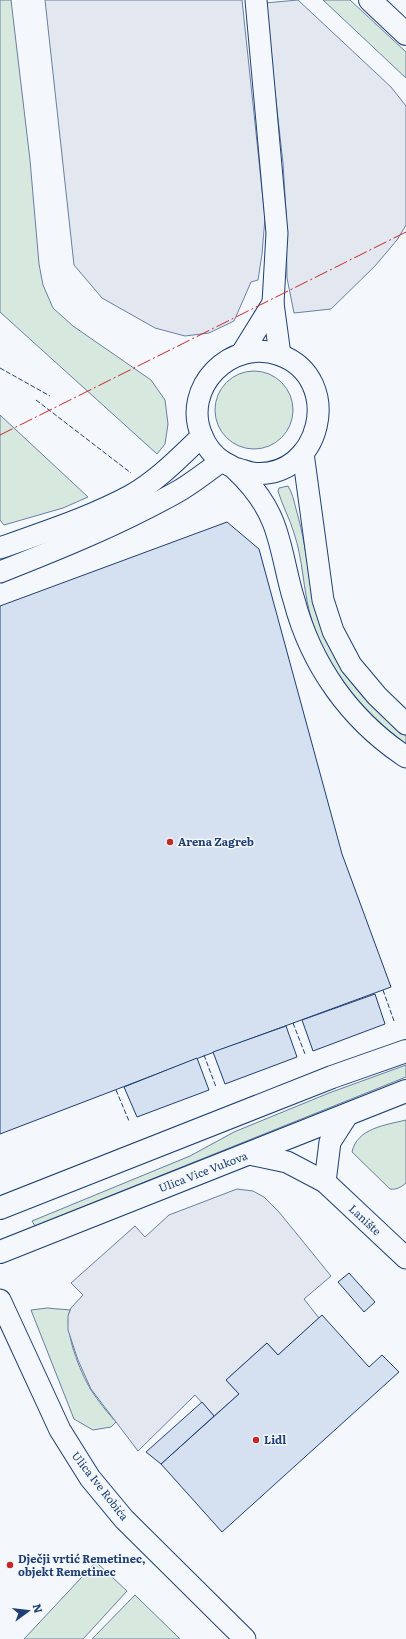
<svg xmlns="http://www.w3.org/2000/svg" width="406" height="1639" font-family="Literata,serif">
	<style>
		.green { fill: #d7e8df; stroke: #687fa3 }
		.parking { fill: #e3e8f0; stroke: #687fa3 }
		.building { fill: #d5e0f0; stroke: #1d3f73 }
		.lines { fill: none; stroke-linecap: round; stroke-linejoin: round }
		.minor-casing { stroke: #1d3f73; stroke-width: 23 }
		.tertiary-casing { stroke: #1d3f73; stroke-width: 24 }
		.secondary-casing { stroke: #1d3f73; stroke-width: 24 }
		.minor { stroke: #f4f7fb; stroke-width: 21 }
		.tertiary { stroke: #f4f7fb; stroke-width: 22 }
		.secondary { stroke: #f4f7fb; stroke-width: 22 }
		.fence { stroke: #1d3f73; stroke-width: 1; stroke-dasharray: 5 2; stroke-linecap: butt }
		.power { stroke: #c62828; stroke-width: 1; stroke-dasharray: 14 3 2 3; stroke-linecap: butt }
		.poi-dot { fill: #c62828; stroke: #f4f7fb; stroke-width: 1.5 }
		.labels { text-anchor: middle; stroke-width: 3; stroke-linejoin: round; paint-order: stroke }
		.poi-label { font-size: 11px; font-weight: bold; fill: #1d3f73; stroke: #f4f7fb; text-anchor: start }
		.street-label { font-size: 11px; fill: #1d3f73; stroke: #f4f7fb }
	</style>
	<rect width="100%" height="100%" fill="#f4f7fb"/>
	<g class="green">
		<polygon points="0,0 11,0 30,160 39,264 43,285 53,308 73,326 151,380 165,400 168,424 165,444 157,454 0,312"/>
		<polygon points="323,0 350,0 406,52 406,78"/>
		<circle cx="254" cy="410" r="39"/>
		<polygon points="0,415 88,497 63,508 4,525 0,520"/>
		<path d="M288 486C292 492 294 501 296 509 303 533 307 558 310 583 318 646 356 699 406 736V744C362 711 325 668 310 614 303 588 303 560 294 533 290 519 282 505 278 491L279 488Z"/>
		<polygon points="406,1065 406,1077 35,1226 32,1221 190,1156 234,1132 329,1093"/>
		<path d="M406 1120V1183C401 1187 397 1190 390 1189L352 1152C357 1128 386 1125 406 1120Z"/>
		<path d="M47 1308 70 1310C63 1330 80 1372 91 1390 98 1401 107 1412 116 1422L111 1427 93 1430 74 1419 31 1310Z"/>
		<polygon points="96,1562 127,1591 83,1639 24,1639"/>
		<polygon points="135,1595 180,1639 92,1639"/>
	</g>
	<g class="parking">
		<polygon points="45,0 242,0 265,218 262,254 258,280 251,282 234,321 209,333 185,336 155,328 102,298 74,265"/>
		<polygon points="298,0 391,87 406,106 406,225 397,240 375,266 331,309 294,313 287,278 286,212 283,163 265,3"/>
		<polygon points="237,1189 253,1191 264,1197 279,1212 331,1276 304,1299 319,1318 278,1355 267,1343 226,1380 239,1394 214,1416 195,1395 138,1451 91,1389 78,1360 68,1330 68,1316 71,1308 83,1295 71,1283 135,1226 145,1237 169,1215"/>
	</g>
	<g class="building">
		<polygon points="227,522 259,549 342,854 391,987 209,1054 0,1134 0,606"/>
		<polygon points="375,994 385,1024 313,1051 302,1020"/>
		<polygon points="286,1026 297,1057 225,1084 213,1052"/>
		<polygon points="197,1058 209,1090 137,1117 124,1087"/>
		<polygon points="349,1273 375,1302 364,1312 338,1282"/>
		<polygon points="322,1315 369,1367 382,1355 399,1372 222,1532 161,1464 239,1394 226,1380 267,1343 278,1355"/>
		<polygon points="202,1402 214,1416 161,1464 146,1452"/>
	</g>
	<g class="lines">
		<defs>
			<g id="minor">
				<polyline points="256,0 277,233 273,303"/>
				<polyline points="242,353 273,303 280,355"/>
				<polyline points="303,453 323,600 333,631 351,665 377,696 406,724"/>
				<path d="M234 468C240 469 246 472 252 473 321 481 345 379 280 355 231 337 181 388 202 436 206 446 214 456 223 462 227 464 232 466 235 469 251 484 265 502 273 522 283 547 286 575 294 600 311 665 350 720 406 757"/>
				<path d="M0 548C44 532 89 518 130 496 157 481 180 457 202 436"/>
				<path d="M0 572C61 548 120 524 177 492 193 483 207 471 222 461"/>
				<polyline points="249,1154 287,1162 325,1182 406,1258"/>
				<polyline points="325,1182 330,1142 348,1114"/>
				<polyline points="0,1300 60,1430 90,1478 124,1519 245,1639"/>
			</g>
			<g id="tertiary">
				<polyline points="0,1208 332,1077 406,1051"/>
				<polyline points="0,1252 406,1091"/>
			</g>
			<polyline id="secondary" points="370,0 406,34"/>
		</defs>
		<use href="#minor" class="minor-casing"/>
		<use href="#tertiary" class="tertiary-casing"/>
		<use href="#secondary" class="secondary-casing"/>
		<use href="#minor" class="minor"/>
		<use href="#tertiary" class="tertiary"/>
		<use href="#secondary" class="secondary"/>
		<g class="fence">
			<polyline points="0,368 50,396"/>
			<polyline points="36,400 131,473"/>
			<polyline points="383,990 394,1021"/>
			<polyline points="293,1023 305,1054"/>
			<polyline points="204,1055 216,1087"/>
			<polyline points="116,1090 129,1121"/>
		</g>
		<polyline class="power" points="0,435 406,232"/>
	</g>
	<g class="poi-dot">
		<circle cx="170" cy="842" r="4"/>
		<circle cx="256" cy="1440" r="4"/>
		<circle cx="10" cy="1565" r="4"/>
	</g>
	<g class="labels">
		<g class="poi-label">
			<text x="178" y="846">Arena Zagreb</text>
			<text x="264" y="1444">Lidl</text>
			<text x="18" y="1563">Dječji vrtić Remetinec,<tspan x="18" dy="13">objekt Remetinec</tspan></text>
		</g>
		<g class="street-label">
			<text transform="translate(203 1172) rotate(-21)" y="4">Ulica Vice Vukova</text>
			<text transform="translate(365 1220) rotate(43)" y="4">Lanište</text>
			<text transform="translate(100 1486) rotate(52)" y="4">Ulica Ive Robića</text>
		</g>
	</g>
	<g transform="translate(28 1611) rotate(75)" stroke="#f4f7fb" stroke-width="3" paint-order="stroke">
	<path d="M0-3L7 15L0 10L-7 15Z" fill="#1d3f73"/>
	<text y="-6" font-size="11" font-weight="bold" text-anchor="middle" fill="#1d3f73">N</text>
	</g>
</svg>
